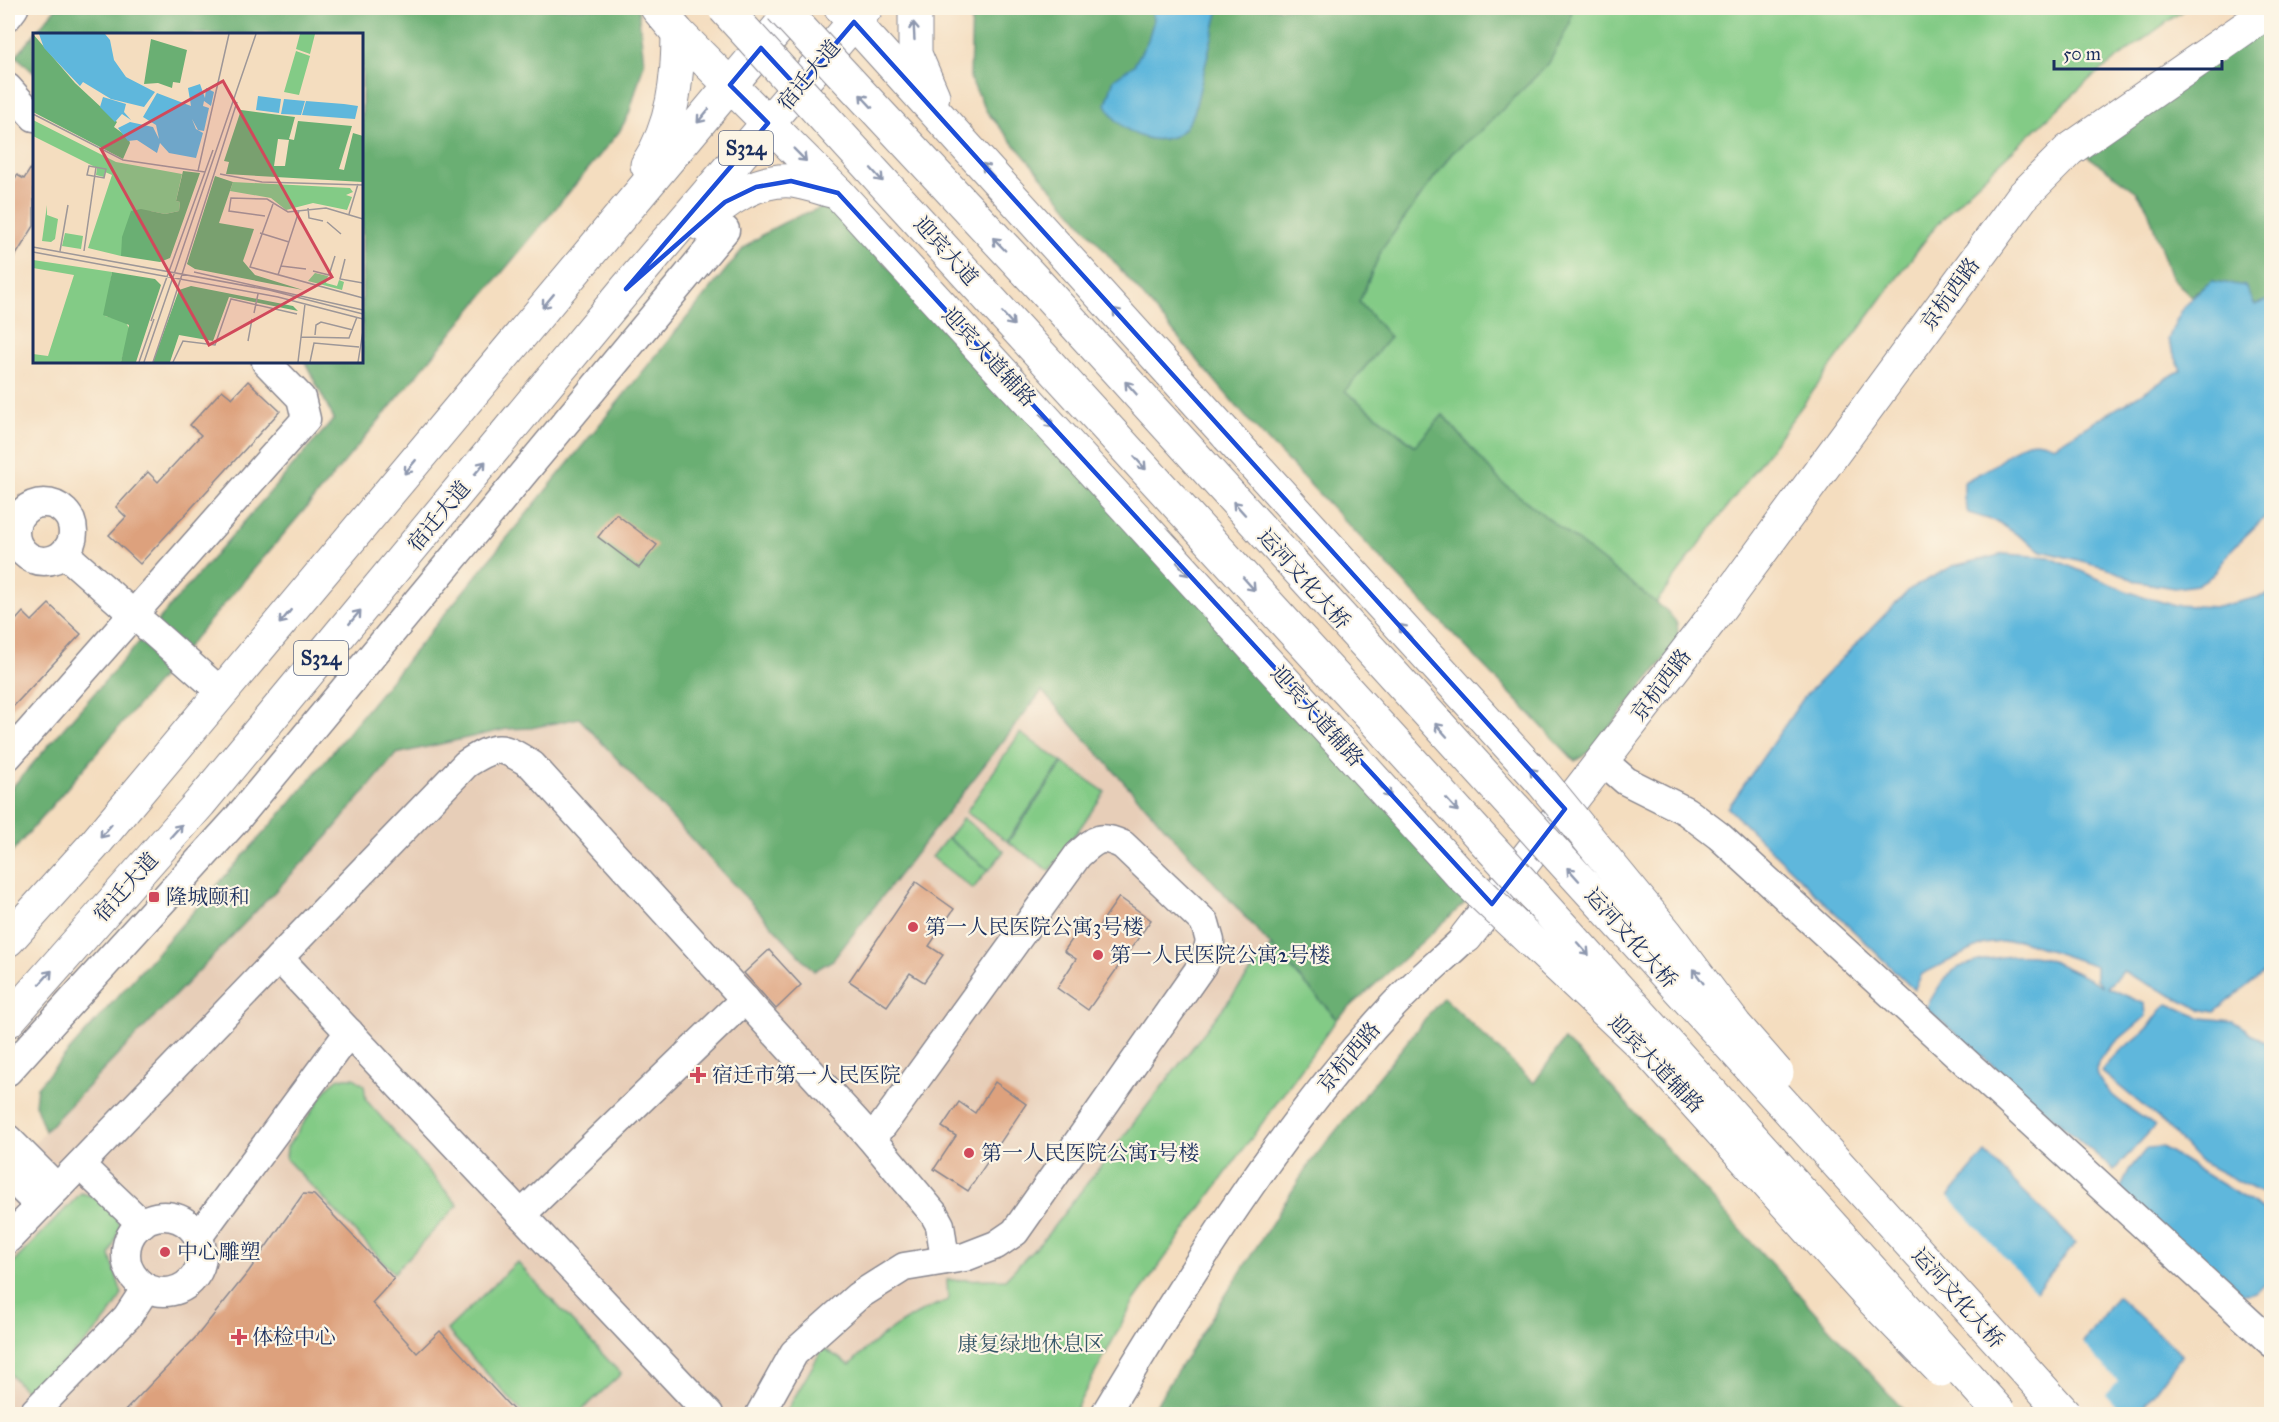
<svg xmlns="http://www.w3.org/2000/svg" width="2279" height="1422" font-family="'IM FELL Great Primer','Noto Serif SC',serif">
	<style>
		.built { fill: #e7ceb8 }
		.green { fill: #83cb86; stroke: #4f7d72; stroke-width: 1.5 }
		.forest { fill: #6aaf73; stroke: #426f68; stroke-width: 1.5 }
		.water { fill: #5fb7dc; stroke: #3d739d; stroke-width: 1.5 }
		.pier { fill: #f4ddbf }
		.building { fill: #dda17d }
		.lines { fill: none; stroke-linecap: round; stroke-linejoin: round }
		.minor-casing { stroke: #88868e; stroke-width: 31 }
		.major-casing { stroke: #88868e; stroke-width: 35 }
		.minor { stroke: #fff; stroke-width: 28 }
		.major { stroke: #fff; stroke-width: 33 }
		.major-bridge-casing { stroke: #88868e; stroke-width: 35; stroke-linecap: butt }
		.highway-bridge-casing { stroke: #88868e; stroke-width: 35; stroke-linecap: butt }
		.major-bridge { stroke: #fff; stroke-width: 33 }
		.highway-bridge { stroke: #fff; stroke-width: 33 }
		.oneway { stroke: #8d97ae }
		.marked { fill: none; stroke: #1d4ed8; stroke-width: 4.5; stroke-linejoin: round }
		.poi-dot { fill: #d1495b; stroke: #fcf5e5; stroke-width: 2 }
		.labels { text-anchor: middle; stroke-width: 4.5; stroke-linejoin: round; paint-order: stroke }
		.shield { fill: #fcf5e5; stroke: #5e6a86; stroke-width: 1.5 }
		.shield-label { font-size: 20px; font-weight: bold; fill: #1b2f5e }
		.street-label { font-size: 21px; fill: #1b2f5e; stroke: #fcf5e5 }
		.poi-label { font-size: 21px; fill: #1b2f5e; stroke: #fcf5e5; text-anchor: start }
		.park-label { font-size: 21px; fill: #355668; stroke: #fcf5e5 }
		.inset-road { fill: none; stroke: #9d9798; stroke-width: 1.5 }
		.view { fill: #d1495b; fill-opacity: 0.15; stroke: #d1495b; stroke-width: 3 }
		.inset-edge { fill: none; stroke: #1b2f5e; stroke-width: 3 }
	</style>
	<rect width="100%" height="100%" fill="#fcf5e5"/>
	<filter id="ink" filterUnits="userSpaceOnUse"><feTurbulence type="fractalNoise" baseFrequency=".0167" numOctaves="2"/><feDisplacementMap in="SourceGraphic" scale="12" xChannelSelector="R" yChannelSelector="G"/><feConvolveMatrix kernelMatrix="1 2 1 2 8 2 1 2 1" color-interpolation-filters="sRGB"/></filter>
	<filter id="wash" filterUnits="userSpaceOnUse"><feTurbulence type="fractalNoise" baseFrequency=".008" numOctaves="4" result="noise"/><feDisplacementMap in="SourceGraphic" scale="24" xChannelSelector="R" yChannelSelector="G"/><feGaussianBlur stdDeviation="1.35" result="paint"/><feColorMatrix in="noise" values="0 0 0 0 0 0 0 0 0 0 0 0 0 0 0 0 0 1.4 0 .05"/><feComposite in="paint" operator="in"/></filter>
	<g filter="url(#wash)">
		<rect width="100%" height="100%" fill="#f4ddbf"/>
		<polygon class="built" points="1042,690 1337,1019 1134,1301 1073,1414 8,1414 8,1171 327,837 396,754 507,729 531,728 579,718 814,970 833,960"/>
		<g class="green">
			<polygon points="1572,8 2186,8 2091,78 1968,192 1934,228 1656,603 1500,481 1443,415 1416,446 1345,391 1390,337 1359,302 1382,249 1452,153 1483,129 1570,23"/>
			<polygon points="1020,733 1062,762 1007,841 966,812"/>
			<polygon points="1063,763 1105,792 1050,871 1008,842"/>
			<polygon points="963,818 1004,851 989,870 948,838"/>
			<polygon points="947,838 988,870 973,889 932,857"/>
			<path d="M1271 946 1337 1019 1134 1301 1073 1414H785L823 1348 850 1365C878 1335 909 1315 948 1300L947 1280 1005 1279 1044 1239Z"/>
			<polygon points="339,1078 354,1078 364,1085 366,1100 458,1205 394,1273 286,1159 287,1147 329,1086"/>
			<path d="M81 1193C103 1198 112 1205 120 1226L110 1255 122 1294C103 1334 60 1364 28 1394L8 1372V1268Z"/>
			<polygon points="517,1262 621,1374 578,1414 524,1414 447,1330"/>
		</g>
		<g class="forest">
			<polygon points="56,8 638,8 644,63 629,114 619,132 317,495 8,857 8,792 334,419 305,362 362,362 362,34 34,34 34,73 16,56"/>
			<polygon points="972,8 1572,8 1570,23 1549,63 1483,129 1452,153 1382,249 1359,302 1390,337 1345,391 1415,446 1443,415 1500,481 1667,611 1677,623 1679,641 1591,751 1575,761 1249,421 987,112 970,78"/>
			<polygon points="2271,22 2271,299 2255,306 2213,281 2190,296 2170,275 2147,207 2137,192 2085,154"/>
			<path d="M830 205 1477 892 1337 1019 1042 691 833 960 814 971 579 718 531 728 507 729 396 754 327 837 45 1131 35 1104 37 1087 293 800 743 249C772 226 795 216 830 205Z"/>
			<polygon points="1443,997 1534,1083 1564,1040 1598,1072 1907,1414 1150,1414 1310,1163"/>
		</g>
		<g class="water">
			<path d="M1151 8H1219L1194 113C1188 122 1183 134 1172 137 1145 146 1116 128 1106 104L1114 79 1134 65 1148 40 1154 19Z"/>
			<path d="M2212 281 2245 286 2255 305 2272 299 2271 506 2267 515 2232 549 2213 575 2197 585 2175 588 2138 582 2105 567 2042 551 1998 522 1968 513 1964 499V482C1974 476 1985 471 1994 465 2018 449 2023 433 2054 446L2181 370 2168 340C2179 311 2187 298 2212 281Z"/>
			<path d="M2004 554 2049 557 2126 591 2172 605 2218 607 2267 595 2271 592V967L2214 1012 2200 1009 2123 972 2107 987 2145 1004 2146 1016C2134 1028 2106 1047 2099 1061 2086 1086 2138 1113 2155 1126L2114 1170 1926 1008C1933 996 1941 981 1953 971 1970 959 2019 953 2039 957 2061 963 2082 976 2103 986L2096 979V966L2019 940 1984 944 1922 974 1914 990 1728 808 1805 696 1910 589 1953 566Z"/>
			<path d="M2168 1004 2202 1018 2233 1021 2271 1046V1198L2199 1161 2164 1123 2102 1072C2112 1053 2132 1044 2147 1029 2155 1020 2158 1011 2168 1004Z"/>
			<path d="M2162 1147 2271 1215V1279C2255 1295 2251 1296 2228 1292L2119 1191 2129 1170 2147 1148Z"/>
			<polygon points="1985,1153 2076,1243 1975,1364 1942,1204"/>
			<polygon points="2117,1296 2182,1355 2138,1414 2030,1414"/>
		</g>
		<g class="pier">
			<polygon points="1946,1194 2038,1294 1977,1366 1972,1366 1885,1255"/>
			<polygon points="2081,1341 2118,1382 2106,1395 2123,1414 2027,1414"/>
		</g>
		<g id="blocks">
			<g class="building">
				<polygon points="34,163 34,226 8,268 8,190 17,175 24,179"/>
				<polygon points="248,381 280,411 140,564 109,535 126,517 116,507 148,472 158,482 201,435 190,425 222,390 232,398"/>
				<polygon points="616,514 657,545 639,568 598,537"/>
				<polygon points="49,604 81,634 8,712 8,629 23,612 32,621"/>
				<polygon points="916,882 954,909 929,946 943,955 924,982 910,973 887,1006 849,981"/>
				<polygon points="1119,897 1151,920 1088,1010 1057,988 1076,959 1064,951 1080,928 1092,936"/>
				<polygon points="769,950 801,985 776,1009 744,973"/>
				<polygon points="995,1082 1026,1104 968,1191 934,1169 956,1136 942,1127 959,1102 975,1113"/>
				<polygon points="303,1194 314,1195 394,1279 372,1303 417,1353 440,1331 517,1414 122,1414 196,1337 249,1271"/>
			</g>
		</g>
	</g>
	<g filter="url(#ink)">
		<use href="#blocks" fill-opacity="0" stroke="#88868e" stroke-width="1.5"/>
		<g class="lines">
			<defs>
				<g id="minor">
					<polyline points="8,16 14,8"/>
					<polyline points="8,88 34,117"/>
					<circle cx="44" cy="532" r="29"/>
					<polyline points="64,553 222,693"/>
					<polyline points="8,756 306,419 301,398 266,362"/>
					<polyline points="1603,761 1626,781 1686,811 1719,836 2272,1343"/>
					<polyline points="279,958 709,1414"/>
					<polyline points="8,1071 236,820 725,230"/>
					<polyline points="8,1139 57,1188"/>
					<polyline points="80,1165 142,1224"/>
					<polyline points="8,1175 40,1206"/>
					<polyline points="521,1215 745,999"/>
					<circle cx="164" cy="1254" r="38"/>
					<polyline points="198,1237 349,1032"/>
					<path d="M8 1239 466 764C497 744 501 745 532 765L869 1136 934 1214 940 1225 945 1260"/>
					<polyline points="38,1414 35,1411 127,1317 146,1288"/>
					<path d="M760 1414 794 1353 858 1296 904 1267 965 1257 996 1245 1015 1232 1205 961 1210 941 1205 923 1123 845C1100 834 1096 839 1078 855L883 1125 869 1136"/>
					<path d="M1105 1414C1190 1273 1278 1131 1390 1009 1413 984 1441 961 1466 937"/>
				</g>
				<g id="major">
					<polyline points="657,8 678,33 838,193 1143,526"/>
					<polyline points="841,8 1228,436"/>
					<polyline points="915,8 915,54 933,96"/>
					<path d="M647 165C673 126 678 79 678 33"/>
					<path d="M700 224C724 202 756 178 792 181 807 183 823 189 838 193"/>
					<polyline points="1466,937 1710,621 2022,197 2069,150 2272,9"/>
					<polyline points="8,940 93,846 795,8"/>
					<polyline points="8,1021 200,803 626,289 866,8"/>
				</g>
			</defs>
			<use href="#minor" class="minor-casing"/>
			<use href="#major" class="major-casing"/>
			<use href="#minor" class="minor"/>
			<use href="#major" class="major"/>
			<defs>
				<g id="major-bridge">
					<polyline points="1228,436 1543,783 1666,933 1735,1025 1777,1073"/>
					<polyline points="1143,526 1460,874 1650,1053 1868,1295 1941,1370"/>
				</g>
				<g id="highway-bridge">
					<polyline points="724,8 1521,881 2001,1414"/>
					<polyline points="781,8 1041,287 2065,1414"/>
				</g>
			</defs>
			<use href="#major-bridge" class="major-bridge-casing"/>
			<use href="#highway-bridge" class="highway-bridge-casing"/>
			<use href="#major-bridge" class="major-bridge"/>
			<use href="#highway-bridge" class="highway-bridge"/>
		</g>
		<defs><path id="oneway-shaft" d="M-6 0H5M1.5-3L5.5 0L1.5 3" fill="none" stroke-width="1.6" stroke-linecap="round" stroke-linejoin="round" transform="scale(1.5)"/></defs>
		<g class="oneway">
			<use href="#oneway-shaft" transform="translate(914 31) rotate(-93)"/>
			<use href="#oneway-shaft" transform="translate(866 101) rotate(-133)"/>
			<use href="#oneway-shaft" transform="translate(703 116) rotate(130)"/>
			<use href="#oneway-shaft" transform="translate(800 155) rotate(45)"/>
			<use href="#oneway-shaft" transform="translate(988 170) rotate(-132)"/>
			<use href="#oneway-shaft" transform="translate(877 175) rotate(48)"/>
			<use href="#oneway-shaft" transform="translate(999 244) rotate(-134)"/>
			<use href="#oneway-shaft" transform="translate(548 301) rotate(130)"/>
			<use href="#oneway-shaft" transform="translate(1119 315) rotate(-132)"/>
			<use href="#oneway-shaft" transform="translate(1008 319) rotate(48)"/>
			<use href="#oneway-shaft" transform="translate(1131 388) rotate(-132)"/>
			<use href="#oneway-shaft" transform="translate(1047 421) rotate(47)"/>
			<use href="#oneway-shaft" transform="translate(1140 463) rotate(48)"/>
			<use href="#oneway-shaft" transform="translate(410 467) rotate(130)"/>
			<use href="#oneway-shaft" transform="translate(480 468) rotate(-50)"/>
			<use href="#oneway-shaft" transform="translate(1239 508) rotate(-132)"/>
			<use href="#oneway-shaft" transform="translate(1183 569) rotate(48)"/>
			<use href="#oneway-shaft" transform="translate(1249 584) rotate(48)"/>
			<use href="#oneway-shaft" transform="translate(285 617) rotate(130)"/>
			<use href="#oneway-shaft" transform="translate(355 617) rotate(-50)"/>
			<use href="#oneway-shaft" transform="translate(1405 631) rotate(-132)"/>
			<use href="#oneway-shaft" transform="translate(1441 730) rotate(-132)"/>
			<use href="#oneway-shaft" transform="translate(1536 775) rotate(-132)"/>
			<use href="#oneway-shaft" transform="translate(1385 791) rotate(48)"/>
			<use href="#oneway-shaft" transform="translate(1452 805) rotate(48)"/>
			<use href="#oneway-shaft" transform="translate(106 831) rotate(130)"/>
			<use href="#oneway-shaft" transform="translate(176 831) rotate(-48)"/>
			<use href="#oneway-shaft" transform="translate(1573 874) rotate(-132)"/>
			<use href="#oneway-shaft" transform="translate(1583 949) rotate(48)"/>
			<use href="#oneway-shaft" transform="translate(1698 976) rotate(-127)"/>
			<use href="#oneway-shaft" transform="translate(46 977) rotate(-48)"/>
		</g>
	</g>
	<path class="marked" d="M854 22 1565 809 1492 904 838 193 791 181 756 187 725 202 626 289 768 123 730 85 761 48 798 88Z"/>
	<g class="poi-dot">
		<rect x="148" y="891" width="12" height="12" rx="3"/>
		<circle cx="913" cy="927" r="6"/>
		<circle cx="1098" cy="955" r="6"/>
		<path d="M695 1066h6v6h6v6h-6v6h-6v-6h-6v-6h6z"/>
		<circle cx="969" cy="1153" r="6"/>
		<circle cx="165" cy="1252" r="6"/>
		<path d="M236 1328h6v6h6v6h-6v6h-6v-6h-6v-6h6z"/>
	</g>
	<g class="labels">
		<g class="shield">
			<rect x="719" y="131" width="54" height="34" rx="4.5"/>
			<rect x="294" y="641" width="54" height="34" rx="4.5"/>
		</g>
		<g class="shield-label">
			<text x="746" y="155">S324</text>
			<text x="321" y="665">S324</text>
		</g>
		<g class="street-label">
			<text transform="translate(809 75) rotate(-50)" y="7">宿迁大道</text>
			<text transform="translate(946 251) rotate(48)" y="7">迎宾大道</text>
			<text transform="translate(1950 294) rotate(-54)" y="7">京杭西路</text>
			<text transform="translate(989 357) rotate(47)" y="7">迎宾大道辅路</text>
			<text transform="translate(439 516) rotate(-50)" y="7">宿迁大道</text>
			<text transform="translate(1304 579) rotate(48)" y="7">运河文化大桥</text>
			<text transform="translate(1661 685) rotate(-53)" y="7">京杭西路</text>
			<text transform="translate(1317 716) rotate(48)" y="7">迎宾大道辅路</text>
			<text transform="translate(126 887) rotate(-48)" y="7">宿迁大道</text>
			<text transform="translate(1631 938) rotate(48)" y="7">运河文化大桥</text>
			<text transform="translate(1349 1057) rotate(-50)" y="7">京杭西路</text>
			<text transform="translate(1656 1064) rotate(46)" y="7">迎宾大道辅路</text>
			<text transform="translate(1958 1298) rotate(48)" y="7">运河文化大桥</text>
		</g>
		<g class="poi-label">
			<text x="166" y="904">隆城颐和</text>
			<text x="925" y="934">第一人民医院公寓3号楼</text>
			<text x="1110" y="962">第一人民医院公寓2号楼</text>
			<text x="712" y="1082">宿迁市第一人民医院</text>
			<text x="981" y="1160">第一人民医院公寓1号楼</text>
			<text x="177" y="1259">中心雕塑</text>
			<text x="252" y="1344">体检中心</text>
		</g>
		<g class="park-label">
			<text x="1031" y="1351">康复绿地休息区</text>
		</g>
	</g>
	<g transform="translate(33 33)">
		<rect width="330" height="330" fill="#f4ddbf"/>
		<path d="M267 1H282L277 21 263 16ZM263 18 277 23 266 62 251 59ZM0 87 83 129 149 141 143 168 147 169 146 178 132 181 117 178 88 223 55 215 79 142 72 139 71 144 63 142 64 135 0 103ZM200 149 317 155 320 159 313 162 319 164 314 177 280 170 253 177 238 165 197 158ZM14 172V182L25 186 22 206 18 209 9 208ZM32 200 50 203 48 216 29 213ZM0 227 79 239 72 283 92 288 97 297 88 329H0V321L15 323 41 242 0 235ZM282 240 295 243 293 250 304 253 306 247 311 249 309 257 275 248Z" fill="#83cb86"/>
		<path d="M0 1 42 50 84 89 81 94 95 104 97 110 90 126 0 79ZM118 6 154 17 147 50 140 49 139 55 125 50 111 51ZM208 77 262 84 256 106 261 107 265 88 319 93 306 136 311 137 320 100 330 103V149L193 141 196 129 191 128ZM245 106 256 107 252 133H241ZM150 138 167 140 137 225 127 229 88 223 89 204 98 178 108 176 132 181 146 178 147 169 143 168ZM182 143 200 149 186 190 221 196 210 228 215 234 222 242 270 257 162 236 154 231ZM79 239 122 246 128 252 103 329H88L96 292 70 282ZM158 253 260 273 265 278 196 264 180 308 146 302 137 329H120L146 257Z" fill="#6aaf73" fill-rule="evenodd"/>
		<path d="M6 1H72L77 7 81 27 93 44 122 59 111 74 78 66 50 49 47 53 11 15ZM167 51 172 65 173 55 181 59 178 73 171 68 170 73 176 75 171 98 165 97 159 86 163 96 170 100 163 125 136 120 127 110 124 120 104 107 95 108 85 95 97 89 120 94 126 106 123 92 110 84 124 60 158 73 155 55ZM225 63 248 66 246 80 223 77ZM70 64 93 71 91 79 98 87 89 81 82 89 67 74ZM251 66 272 68 268 82 248 81ZM273 68 311 71 325 73 322 86 269 82Z" fill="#5fb7dc"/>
		<path class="inset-road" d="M0 81 90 127 172 139M56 133 73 136 71 145 54 142ZM165 138 196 1M187 141 229 149 330 152M240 171 217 234 330 265M275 175 276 185 290 188M316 181 325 151M232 183 196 178 198 165 234 166 255 179 293 175 330 186M294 189 308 201M227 200 256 209M0 214 236 257 330 281M27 218 35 172M51 218 63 134M0 219 245 264 330 286M312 226 307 246 330 250M248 233 273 236M280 238 296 242 302 223M161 239 330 277M245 242 266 178M137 279 204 69M221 280 225 261M118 288 180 117M282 302 283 292 288 289 320 297M268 304 316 305 324 284M215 308 219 286M106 329 121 286M111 329 223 1M120 329 138 276M140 329 150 308 182 312 198 266 264 281M265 329 272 271M277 329 281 310 326 314M325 329 330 298"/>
		<path class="view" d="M190 48 299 244 176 312 68 116Z"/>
		<rect width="330" height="330" class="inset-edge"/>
	</g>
	<rect width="2279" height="1422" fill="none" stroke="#fcf5e5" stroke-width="30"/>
	<path d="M2054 60v9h168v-9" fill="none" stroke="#1b2f5e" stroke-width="3"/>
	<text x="2063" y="60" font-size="18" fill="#1b2f5e" stroke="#fcf5e5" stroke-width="4.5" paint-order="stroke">50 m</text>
</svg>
